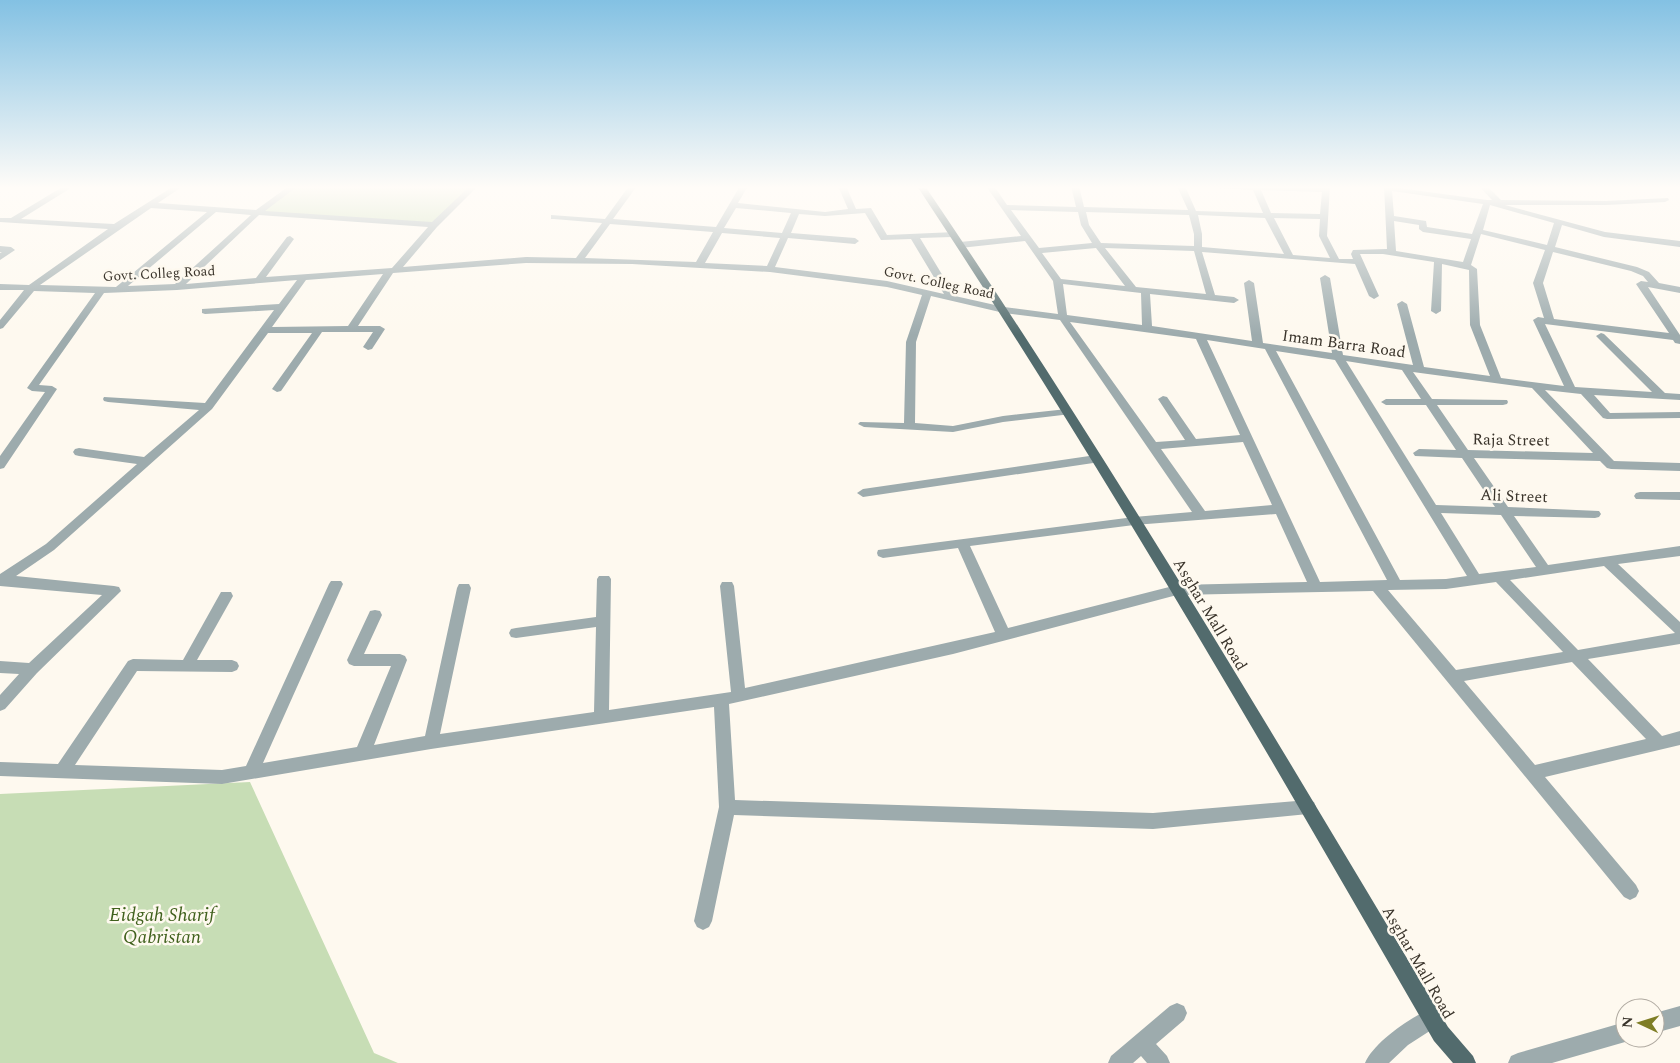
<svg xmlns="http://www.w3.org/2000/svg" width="1680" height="1063" font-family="Spectral,serif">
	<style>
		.green { fill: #c7ddb5 }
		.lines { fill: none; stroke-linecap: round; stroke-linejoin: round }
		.minor { fill: #9dabad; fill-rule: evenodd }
		.major { fill: #526b6d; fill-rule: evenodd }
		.labels { text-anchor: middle; stroke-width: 5; stroke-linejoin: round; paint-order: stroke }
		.far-street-label { font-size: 14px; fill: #3a342b; stroke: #fef9ef }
		.street-label { font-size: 16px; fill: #3a342b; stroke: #fef9ef }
		.near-park-label { font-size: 19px; font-style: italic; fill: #40611d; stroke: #fef9ef }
	</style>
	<rect width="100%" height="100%" fill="#fef9ef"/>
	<g class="green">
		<polygon points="294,186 474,186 434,225 257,213"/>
		<polygon points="250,782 374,1053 398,1063 0,1063 0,794"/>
	</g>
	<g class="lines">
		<g class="minor">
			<path d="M64 186H74L21 219 114 224 174 186H183L158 203 256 210 289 186H298L265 211 432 222 470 186H478L437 227 403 267 526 257 576 258 602 223 554 219H551V215L605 219 629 186H637L613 219 716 227 740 186H748L738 203 825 212 848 209 838 186H846L856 209 871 208 887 235 955 232 956 234 952 237 920 238 955 296 1004 307 1058 314 1053 281 1025 241 960 248 956 245 960 242 1021 236 986 186H994L1007 205 1076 207 1071 186H1079L1084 207 1188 210 1177 186H1185L1196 211 1263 213 1253 190 1219 188 1215 186H1330L1327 236 1339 259H1353L1351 254 1353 250 1387 249 1384 186 1487 200H1492L1479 186H1487L1501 200 1606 201 1668 198 1669 200 1665 202 1606 205H1505L1605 232 1680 241V247L1604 237 1562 225 1555 247 1637 267 1649 272 1659 283 1680 287V293L1648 287 1680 335V344L1675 343 1673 340 1545 324 1575 387 1652 392 1596 336 1601 333 1604 334 1665 393 1680 394V400L1594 395 1610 413 1680 412V418L1607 419 1603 418 1581 394 1545 390 1614 461 1680 463V471L1611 469 1607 468 1600 461 1474 458 1508 507 1599 511 1601 514 1599 517 1595 518 1514 516 1548 565 1680 546V556L1618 564 1680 622V644L1588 659 1662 736 1680 731V745L1545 777 1636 885 1639 891 1636 897 1630 900 1624 897 1373 591 1177 595 953 654 729 704 735 800 1153 813 1308 800 1314 802 1316 807 1314 812 1308 814 1153 829 734 815 712 921 709 927 703 930 697 927 694 921 719 807 714 707 431 749 222 784 0 776V762L58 764 128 661 133 659 183 660 221 592H231L233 596 197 660H232L237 662 239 666 237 670 232 672 137 671 75 765 222 770 246 766 329 584 331 581H341L343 584 263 763 357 747 391 666H354L349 664 347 660 370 611 375 610 380 611 382 615 364 654H400L405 656 407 660 374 745 425 736 457 588 459 584H469L471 588 440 734 594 712 596 627 516 638 511 637 509 633 511 629 516 628 596 617 597 579 599 576H609L611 579 609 710 731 692 720 586 722 582H732L734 586 745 688 995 632 958 548 883 558 878 556 877 553 878 550 1134 517 1192 512 1060 320 1004 313 931 296 916 342 915 423 953 426 1003 416 1067 409 1072 412 1071 414 1003 422 953 432 864 427 858 424 860 422 904 423 906 342 922 295 887 287 770 272 632 264 526 263 393 273 358 326H380L385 329 372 349 368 350 363 347 373 332H322L281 391 277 392 272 389 312 333H268L212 409 54 550 16 576 114 586 119 587 121 591 37 673 5 709 0 711V695L19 674 0 673V661L29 663 102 595 0 586V574L46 544 137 464 79 456 75 455 73 452 75 449 79 448 144 457 199 410 108 402 104 401 103 399 104 397 205 403 274 310 205 314 202 313V309L279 304 297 280 177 290 104 293 39 385 52 386 57 389 4 468 0 469V456L45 392 32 391 27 388 95 293 34 291 3 328 0 329V320L24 290H0V284L29 285 108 229 0 222V218H11ZM1261 190 1322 192 1320 214 1271 213ZM1392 191 1483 204 1472 234 1427 227 1426 221 1394 216ZM1490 205 1554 223 1547 245 1483 230ZM151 208 207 212 116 287 40 285ZM736 208 791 213 782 233 724 228ZM1011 210 1078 212 1081 225 1092 243 1039 248ZM216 212 251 215 175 284 128 286ZM1086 212 1189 215 1194 234V246L1101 243 1089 225ZM865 213 881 240 911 239 944 294 887 281 775 267 788 238 855 244 859 241 855 238 791 233 799 214 825 216ZM259 215 428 227 392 268 266 277 294 239 290 236 287 237 256 278 186 284ZM1198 215 1265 218 1284 254 1202 247V234ZM1274 218 1320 219 1319 236 1330 258 1293 255ZM1394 221 1419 225V229L1423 232 1471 239 1463 262 1396 251ZM610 224 713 232 696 262 585 258ZM722 233 780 238 767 266 705 263ZM1481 234 1545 250 1533 283 1544 318 1538 317 1533 320 1564 386 1501 378 1480 325 1477 269 1471 265ZM1096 248 1125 286 1061 279 1042 253ZM1105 248 1194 251 1206 294 1136 287ZM1202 252 1355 264 1369 296 1374 299 1379 296 1360 254H1383L1434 262 1431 311 1436 314 1441 311 1442 264 1469 270 1470 325 1490 376 1424 367 1407 304 1402 301 1397 304 1413 365 1343 355 1330 278 1325 275 1320 278 1332 353 1263 343 1254 283 1249 280 1244 283 1252 341 1152 326 1150 294 1234 303 1239 300 1234 297 1215 295ZM1553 252 1631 271 1643 276 1648 282 1641 281 1636 284 1669 333 1554 319 1543 283ZM383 274 348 326 272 327 306 280ZM1063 284 1141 293 1142 325 1067 315ZM1070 322 1196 339 1240 435 1196 439 1167 397 1163 396 1158 399 1185 440 1156 442ZM1207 340 1265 349 1387 580 1320 582ZM1276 351 1335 360 1467 576 1446 579 1400 580ZM1346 361 1402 370 1421 399H1386L1381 402 1386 405H1426L1456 450 1419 449 1413 453 1415 456 1462 458 1495 507 1436 505ZM1413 372 1532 388 1593 453 1468 450 1437 405H1503L1507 404 1508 402 1507 400 1432 399ZM1243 442 1272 505 1205 511 1161 449ZM1441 513 1501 515 1536 567 1479 574ZM1276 514 1307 582 1177 585 1008 628 970 546 1134 525ZM1604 566 1675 633 1578 650 1510 580ZM1496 582 1563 652 1456 670 1388 590 1446 589ZM1572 662 1646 739 1535 765 1464 681Z"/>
			<polygon points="0,246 11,247 15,250 0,260 0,253 2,252 0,252"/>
			<polygon points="1096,455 1100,456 1102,459 1100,462 863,497 857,493 863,489"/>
			<polygon points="1640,492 1680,492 1680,500 1636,499 1634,496 1636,493"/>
			<polygon points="1177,1003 1184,1006 1187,1013 1184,1020 1156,1044 1167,1056 1170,1063 1147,1063 1141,1056 1133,1063 1108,1063 1111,1056 1170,1006"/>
			<polygon points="1680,1006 1680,1026 1655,1033 1655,1013"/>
			<path d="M1432 1008 1439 1011 1442 1018 1439 1025 1408 1045 1389 1063H1365C1374 1042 1411 1017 1432 1008Z"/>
			<polygon points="1625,1022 1625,1038 1632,1038 1625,1042 1552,1063 1508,1063 1511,1056 1518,1053"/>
		</g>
		<path class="major" d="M917 186H925C1110 459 1279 744 1448 1027L1473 1056 1476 1063H1453L1434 1041C1268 753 1101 464 917 186Z"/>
	</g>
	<linearGradient id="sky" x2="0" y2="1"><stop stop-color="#83c1e3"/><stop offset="0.56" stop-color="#fffcf8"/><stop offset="1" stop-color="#fffcf8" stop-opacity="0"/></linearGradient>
	<rect width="1680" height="335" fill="url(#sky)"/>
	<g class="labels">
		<g class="far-street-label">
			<text transform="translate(159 273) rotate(-3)" y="5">Govt. Colleg Road</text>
			<text transform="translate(939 282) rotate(12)" y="5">Govt. Colleg Road</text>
		</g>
		<g class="street-label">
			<text transform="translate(1344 343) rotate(8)" y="6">Imam Barra Road</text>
			<text transform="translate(1511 439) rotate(1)" y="6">Raja Street</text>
			<text transform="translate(1514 495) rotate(2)" y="6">Ali Street</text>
			<text transform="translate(1211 614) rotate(59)" y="6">Asghar Mall Road</text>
			<text transform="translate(1419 962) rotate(60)" y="6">Asghar Mall Road</text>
		</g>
		<g class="near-park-label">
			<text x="162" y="921">Eidgah Sharif<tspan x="162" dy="22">Qabristan</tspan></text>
		</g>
	</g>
	<g transform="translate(1640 1023) rotate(274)"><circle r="24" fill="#fef9ef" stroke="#b0aaa1"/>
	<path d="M0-4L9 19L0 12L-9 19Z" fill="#7e7d25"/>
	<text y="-8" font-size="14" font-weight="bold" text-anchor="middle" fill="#3a342b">N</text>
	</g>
</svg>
